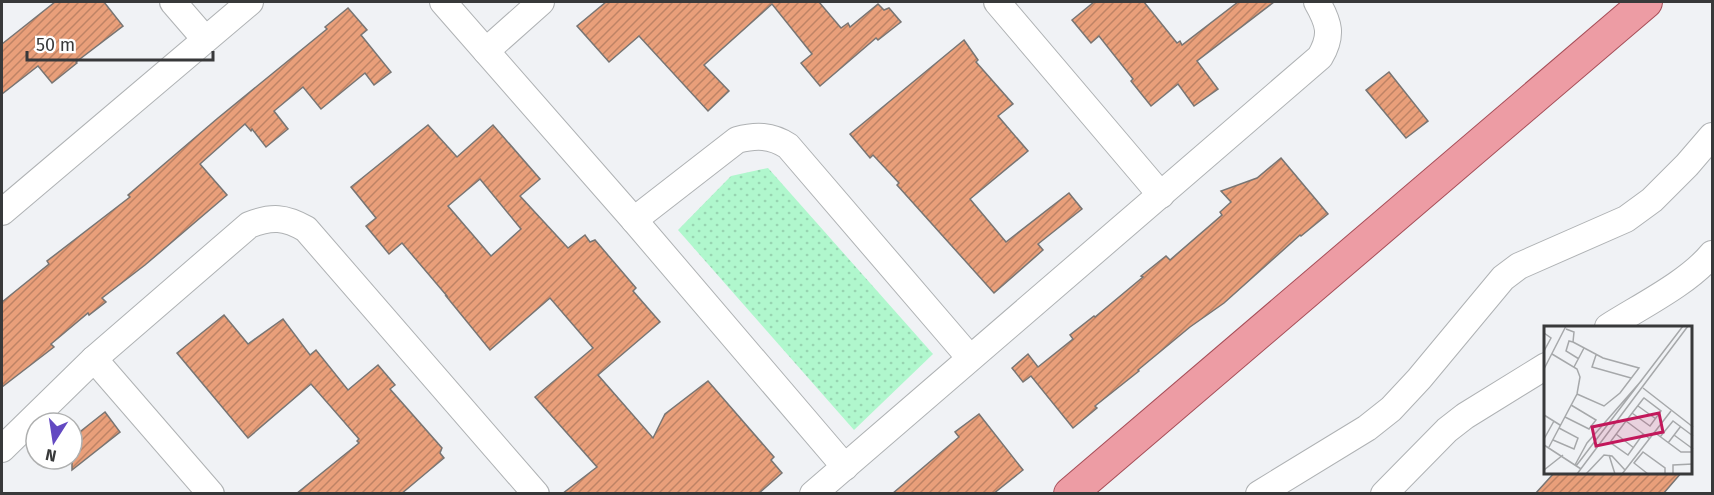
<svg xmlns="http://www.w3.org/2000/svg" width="1714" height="495" font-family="'Fira Sans',sans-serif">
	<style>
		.grass { fill: url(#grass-dots) }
		.building { fill: url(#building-hatch); stroke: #787573; stroke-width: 1.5; fill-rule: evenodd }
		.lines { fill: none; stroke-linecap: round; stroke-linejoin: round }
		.minor-casing { stroke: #afb2b4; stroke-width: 28 }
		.major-casing { stroke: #a64e58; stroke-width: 34 }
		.minor { stroke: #fff; stroke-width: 26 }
		.major { stroke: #ed9ca4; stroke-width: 32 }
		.inset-road { fill: none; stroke: #a6a8aa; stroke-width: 1.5 }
		.view { fill: #c2185b; fill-opacity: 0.15; stroke: #c2185b; stroke-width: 3 }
		.inset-edge { fill: none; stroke: #38393a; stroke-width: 3 }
	</style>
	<defs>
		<pattern id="grass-dots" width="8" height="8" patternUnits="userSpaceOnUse" patternTransform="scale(1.5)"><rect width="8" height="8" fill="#b0f7cd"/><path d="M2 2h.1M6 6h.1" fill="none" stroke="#98d4b1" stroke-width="1.8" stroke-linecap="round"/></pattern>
		<pattern id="building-hatch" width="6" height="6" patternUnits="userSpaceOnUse" patternTransform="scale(1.5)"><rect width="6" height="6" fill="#e99f7a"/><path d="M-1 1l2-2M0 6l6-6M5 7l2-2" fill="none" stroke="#be8365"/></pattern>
	</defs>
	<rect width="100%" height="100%" fill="#f0f2f5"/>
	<polygon class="grass" points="768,168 933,354 854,430 678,230 731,176"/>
	<g class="building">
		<polygon points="55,2 104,2 123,26 76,62 77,63 52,83 38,66 2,94 2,44"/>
		<polygon points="606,2 819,2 841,28 848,23 850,27 878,4 884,10 889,8 901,22 878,40 876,38 820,86 801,63 812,54 772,4 704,65 729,91 708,111 639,36 609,62 577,26"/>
		<polygon points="1094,2 1144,2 1177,43 1180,41 1182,45 1238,2 1274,2 1197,61 1218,89 1194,106 1178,84 1151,106 1131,81 1133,79 1099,36 1091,43 1072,20"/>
		<polygon points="348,8 367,30 361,35 391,72 374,85 365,73 321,109 303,87 274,111 288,129 266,147 252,129 251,131 245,124 200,164 227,195 145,265 102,298 106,302 89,315 88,313 51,344 54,347 2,387 2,302 49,264 47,261 130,197 128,195 218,118 327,29 325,27"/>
		<polygon points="964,40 978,60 976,62 1013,104 998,116 1028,151 970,199 1006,242 1069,193 1082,209 1038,244 1043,250 994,293 897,185 899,183 873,155 870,158 850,134"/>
		<polygon points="1389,72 1428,121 1406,138 1366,90"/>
		<path d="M428 125 457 157 493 125 540 179 520 196 568 248 585 235 590 242 595 240 636 288 633 291 660 322 598 375 653 438 665 414 708 381 774 457 771 460 782 473 758 494H562L597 467 535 397 593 348 550 298 490 350 446 296H447L402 243 389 254 366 226 376 218 351 187ZM480 179 521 229 491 256 448 206Z"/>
		<polygon points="1281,158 1328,214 1301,236 1300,235 1224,303 1190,327 1138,370 1139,371 1095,406 1097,408 1073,428 1031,376 1023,382 1012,368 1028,354 1038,367 1073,339 1070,335 1094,316 1095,317 1143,277 1141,276 1166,256 1170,260 1222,215 1220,212 1231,202 1221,191 1257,178"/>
		<polygon points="224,315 248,344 283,319 310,355 316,350 348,390 378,365 395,385 390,389 442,448 440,453 444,458 401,494 296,494 359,443 357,441 359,439 311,384 248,438 177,353"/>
		<polygon points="105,412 120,432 72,470 72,438"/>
		<polygon points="979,414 1023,470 993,494 892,494 959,437 955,432"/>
		<polygon points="1555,472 1682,472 1663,494 1535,494"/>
	</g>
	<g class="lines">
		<defs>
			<g id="minor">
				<polyline points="173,2 205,39"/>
				<polyline points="443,2 634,220 845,467"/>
				<polyline points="997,2 1161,195"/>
				<polyline points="486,51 541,2"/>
				<polyline points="2,212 250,2"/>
				<path d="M634 220 737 140C756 135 771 135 788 146L970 358"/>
				<path d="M1608 327C1641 306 1688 283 1712 254"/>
				<polyline points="94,359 211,494"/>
				<path d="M2 449 94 359 249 225C272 216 285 217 306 229L536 494"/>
				<path d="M813 494 1320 57C1333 35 1329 23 1317 2"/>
				<polyline points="1259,494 1367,428 1391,409 1419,379 1503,278 1519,266 1626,219 1652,200 1687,165 1712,136"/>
				<polyline points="1384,494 1447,430 1465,416 1546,366"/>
			</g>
			<polyline id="major" points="1070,494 1646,2"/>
		</defs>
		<use href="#minor" class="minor-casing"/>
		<use href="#major" class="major-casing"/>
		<use href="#minor" class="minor"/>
		<use href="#major" class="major"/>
	</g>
	<g transform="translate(1544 326)">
		<rect width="148" height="148" fill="#f0f2f5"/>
		<path class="inset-road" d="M22 3 30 6 29 16M0 7 7 12 0 25M29 16 59 32 95 42 76 67 60 80 33 68M29 16 25 15 22 25 35 33M52 29 48 41 87 52M30 41 40 22M0 43 22 0M99 62 149 101M94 80 112 93M88 87 106 100 117 85 100 72 99 73 82 95 67 115V117L84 129 99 108M0 89 16 99M21 91 45 103 52 94 27 79M82 95 106 113M110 106 137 126H149M72 108 90 122M130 109 149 123M116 111 129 95 149 110M0 113 10 95M9 114 30 123 34 112 15 102M124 117 137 100M0 119 37 143M5 121 33 68 36 51 33 43 8 28M65 129 71 148M31 139 43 117 98 54M32 140 139 0M0 144 19 129M33 148 144 0M42 148 60 129 68 130 81 144M78 148 127 85M104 148 90 137 99 126 121 142V148M129 148V139L149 138"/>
		<path class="view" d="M115 87 119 106 52 120 48 101Z"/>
		<rect width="148" height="148" class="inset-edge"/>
	</g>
	<rect width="1714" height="495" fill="none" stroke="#38393a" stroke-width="6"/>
	<g transform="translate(54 441) rotate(192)"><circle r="28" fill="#ffffff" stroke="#afb0b0" stroke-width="1.5"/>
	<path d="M0-4.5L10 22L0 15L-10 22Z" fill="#6349c2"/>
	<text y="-9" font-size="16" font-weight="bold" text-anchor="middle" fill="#38393a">N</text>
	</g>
	<path d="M27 51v9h186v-9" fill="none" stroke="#38393a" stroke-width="3"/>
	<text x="36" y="51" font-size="18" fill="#38393a" stroke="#ffffff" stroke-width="4.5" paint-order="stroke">50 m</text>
</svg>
